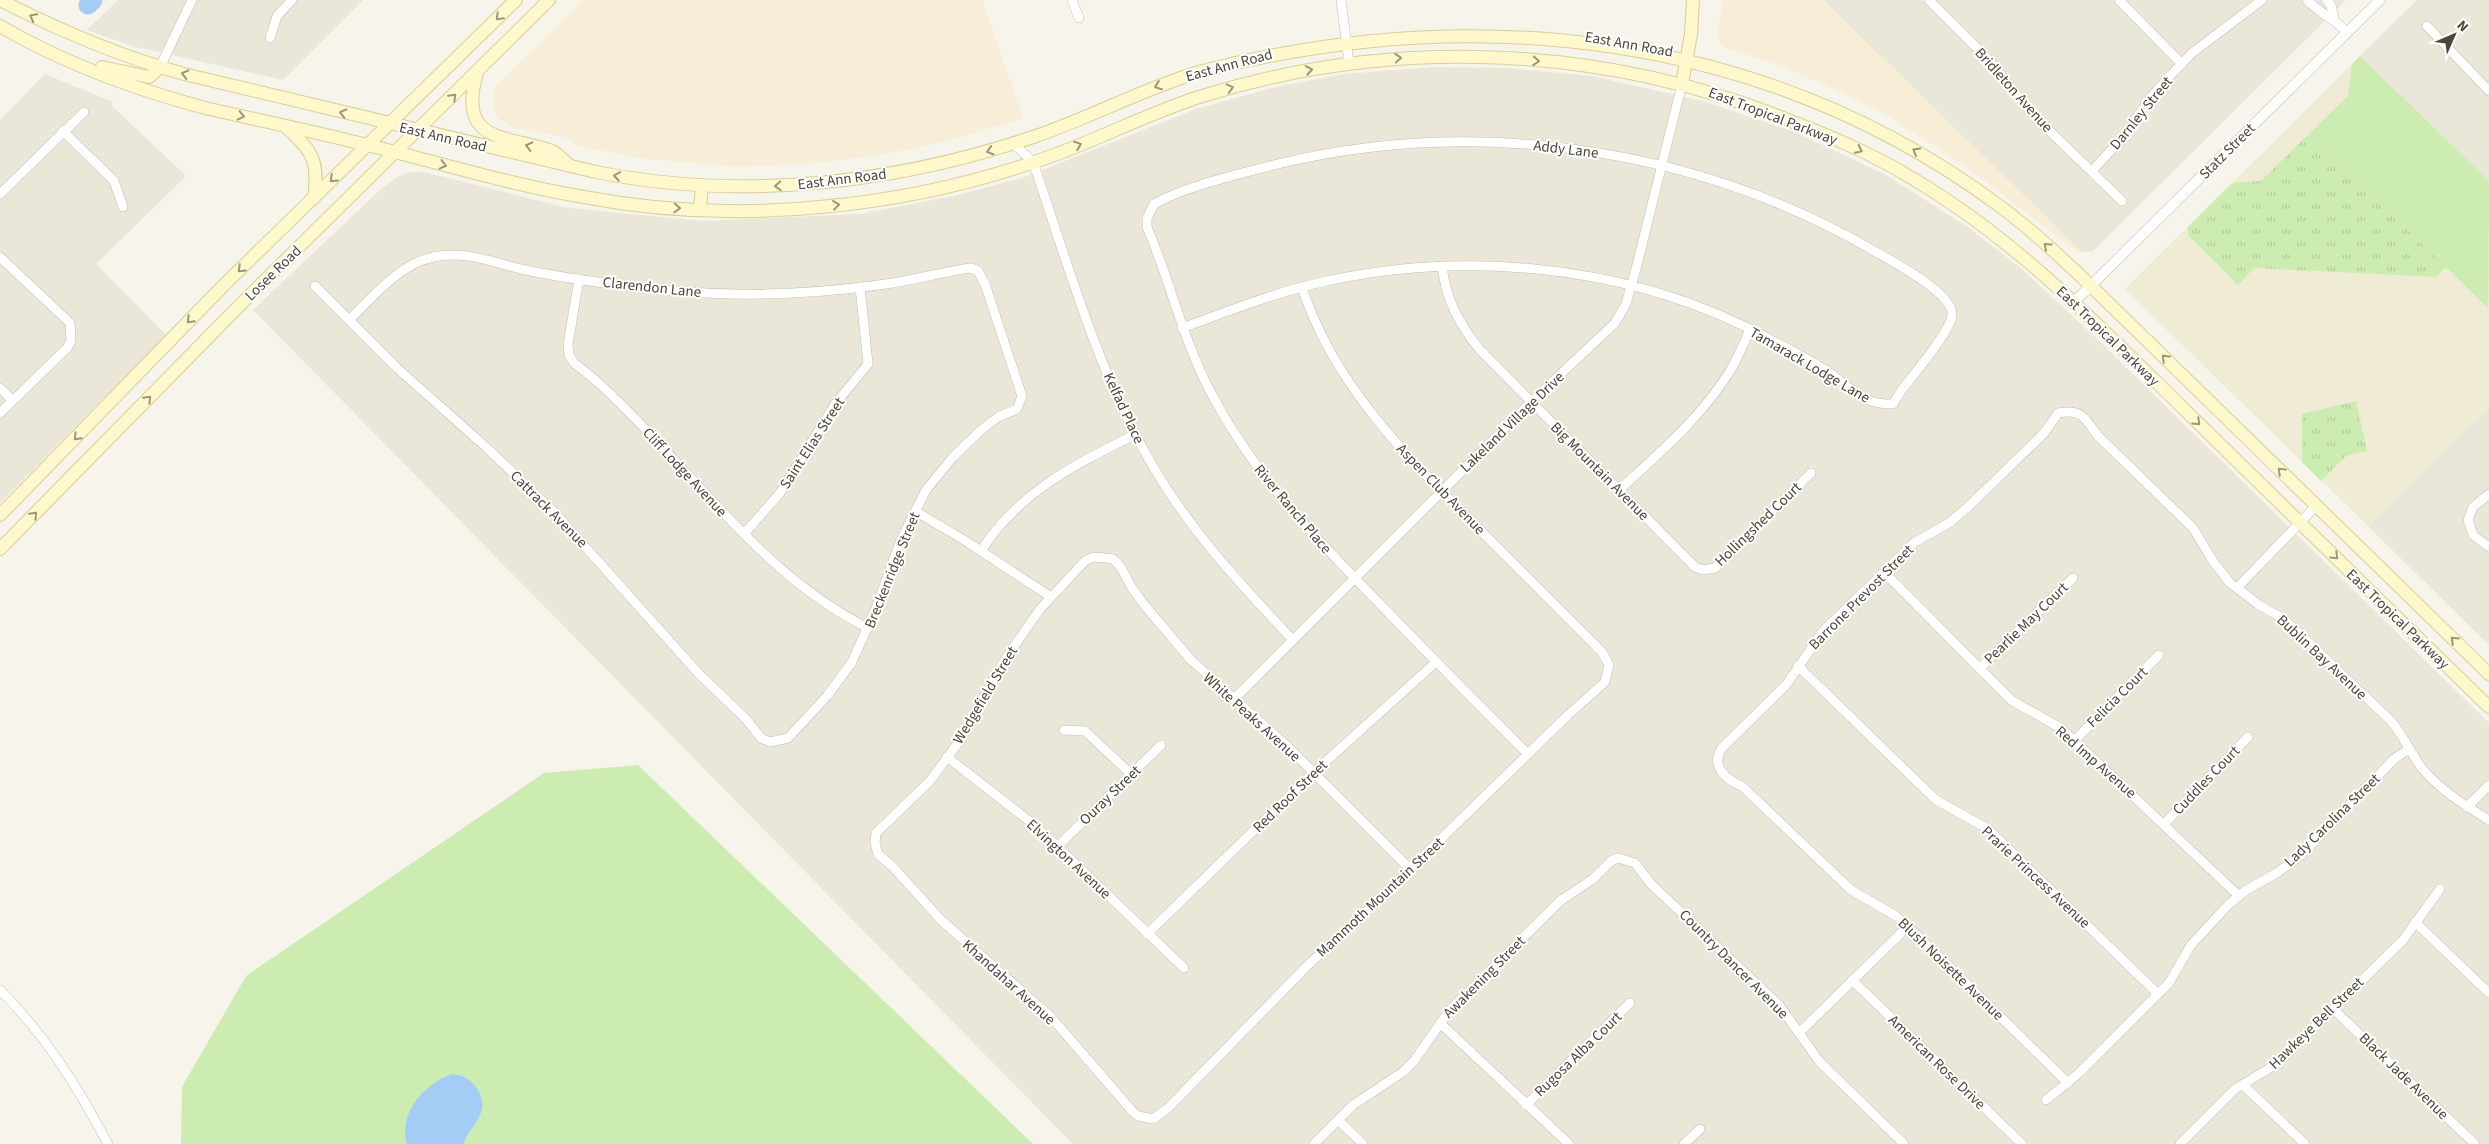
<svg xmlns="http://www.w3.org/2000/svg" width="2489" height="1144" font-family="'Source Sans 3',sans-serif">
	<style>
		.residential { fill: #eae7d9 }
		.commercial { fill: #f8edd6 }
		.education { fill: #f0ebd4 }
		.green { fill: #ccecb2 }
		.park { fill: url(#park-tufts) }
		.water { fill: #a5ccf5 }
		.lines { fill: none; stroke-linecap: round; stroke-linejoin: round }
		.river { stroke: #a5ccf5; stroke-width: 19 }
		.minor-casing { stroke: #c3bdac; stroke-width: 10 }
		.tertiary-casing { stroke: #c3bdac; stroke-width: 11 }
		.secondary-casing { stroke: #d9ce98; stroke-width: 14 }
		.minor { stroke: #fff; stroke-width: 9 }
		.tertiary { stroke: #fff; stroke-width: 10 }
		.secondary { stroke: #fff8cc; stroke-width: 12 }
		.oneway { stroke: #9c967b }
		.labels { text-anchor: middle; stroke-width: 4; stroke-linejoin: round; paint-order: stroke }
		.street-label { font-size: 15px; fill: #4b4638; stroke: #fff }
	</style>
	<defs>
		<pattern id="park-tufts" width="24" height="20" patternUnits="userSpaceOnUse" patternTransform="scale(1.25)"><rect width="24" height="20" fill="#ccecb2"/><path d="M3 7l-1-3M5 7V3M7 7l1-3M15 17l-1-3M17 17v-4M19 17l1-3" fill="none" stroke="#b1cc9a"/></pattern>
	</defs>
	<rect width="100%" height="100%" fill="#f6f4eb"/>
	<g class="residential">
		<polygon points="118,0 363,0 283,80 132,46 87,30"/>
		<polygon points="1823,0 2346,0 2092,252 2082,252"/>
		<polygon points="2417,0 2489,0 2489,181 2360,56"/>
		<polygon points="1434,67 1505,68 1592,76 1706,102 1795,132 1886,175 1969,228 2023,270 2096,338 2489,723 2489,1144 1073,1144 253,310 380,190 398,176 410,172 424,172 568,208 703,221 860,214 954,196 1025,177 1196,109 1276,87 1344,74"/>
		<polygon points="45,74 113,102 112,106 186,176 96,264 166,335 0,503 0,120"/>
		<polygon points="2489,408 2489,645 2368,526"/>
	</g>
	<g class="commercial">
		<polygon points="583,0 982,0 1023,118 951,140 886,154 814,163 739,167 640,158 578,146 565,137 516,128 499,119 493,109 495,87"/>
		<polygon points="1723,0 1823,0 2082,252 2077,252 1972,171 1886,114 1823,84 1779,65 1723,47 1717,36"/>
	</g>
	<polygon class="education" points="2360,56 2489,181 2489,408 2368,526 2125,289"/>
	<g class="green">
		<polygon points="2360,56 2489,181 2488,308 2309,134 2348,96 2352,64"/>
		<polygon points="638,765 1033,1144 181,1144 182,1087 246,976 544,773"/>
	</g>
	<g class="park">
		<polygon points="2309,134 2446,267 2436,277 2254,268 2238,285 2188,235 2188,227 2232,183 2261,181"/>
		<polygon points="2356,401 2367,451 2347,455 2321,481 2302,462 2302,414"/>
	</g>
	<path class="water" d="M452 1074C462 1075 470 1079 476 1087 493 1111 472 1123 463 1144H407C398 1113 424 1084 452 1074Z"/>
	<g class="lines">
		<polyline class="river" points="88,5 93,0"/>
		<defs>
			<g id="minor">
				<polyline points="1072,0 1079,18"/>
				<polyline points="1341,0 1349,63"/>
				<polyline points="1929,0 1990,61 2034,116 2122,201"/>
				<polyline points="2119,0 2182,64"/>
				<path d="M2307 0C2320 13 2334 19 2347 32"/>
				<polyline points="2326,0 2331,5 2334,19"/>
				<polyline points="2427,26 2489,91"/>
				<polyline points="270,38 277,16 292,0"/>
				<polyline points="160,67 192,0"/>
				<polyline points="63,131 114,181 123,207"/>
				<path d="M1013 143 1033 162C1067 261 1095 363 1146 454 1184 524 1239 583 1293 640"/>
				<polyline points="2092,171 2125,135 2151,97 2170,76 2192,53 2262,0"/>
				<polyline points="0,194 84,112"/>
				<polyline points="0,257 70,323 71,341 67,348 0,413"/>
				<path d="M1442 266C1446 300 1459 324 1480 350L1695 567 1703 570 1715 568 1811 473"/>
				<path d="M579 279 568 344 569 355 574 363C601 383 625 408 649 433 716 503 779 584 868 628"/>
				<path d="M315 286 397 368 487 448 555 513 699 674 746 719 761 738 770 742 788 738 827 696 852 662 876 608 900 542 926 490 953 457 981 430 998 417 1017 409 1022 396 985 284 978 271 971 268C942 272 914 280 886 284 816 294 744 297 675 291 624 286 571 280 521 269 492 262 463 250 433 257 399 264 373 297 349 320"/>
				<path d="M1302 287C1333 384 1406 456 1476 526 1518 568 1560 610 1602 652L1609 665 1605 682 1568 715 1369 909 1307 966 1168 1108 1153 1119 1138 1116 1133 1112 1051 1017 941 920 893 867 878 854 875 843 876 833 930 781 961 739 1004 661 1024 632 1040 609 1085 561 1093 557 1105 558 1113 559 1120 566 1132 588 1146 607 1191 660 1285 744 1410 869"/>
				<path d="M1182 328C1229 311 1274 293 1322 282 1461 251 1615 264 1744 326 1772 340 1800 354 1827 371 1841 381 1855 394 1871 401 1878 404 1885 404 1893 404L1901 391C1912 376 1954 328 1952 313 1950 292 1894 262 1876 252 1693 145 1467 114 1262 168 1228 177 1185 187 1154 204L1147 218V227C1170 280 1182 337 1209 389 1252 473 1316 539 1382 606 1430 656 1479 705 1528 754"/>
				<polyline points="0,388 12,400"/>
				<path d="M1619 490C1658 454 1701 418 1730 371 1738 358 1744 343 1750 329"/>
				<polyline points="2489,494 2473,507 2468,520 2473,535 2489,547"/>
				<polyline points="915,511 964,540 1051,597"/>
				<polyline points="744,534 780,493 835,404 868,364 860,287"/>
				<path d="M981 551C1018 492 1076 464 1136 434"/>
				<polyline points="1884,572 2011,700 2062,729 2239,896"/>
				<polyline points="2237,588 2316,506"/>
				<polyline points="1798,666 1936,800 1988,829 2158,994"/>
				<polyline points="1980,668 2073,578"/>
				<polyline points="1234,699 1531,402 1615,323 1626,304 1636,269 1682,84"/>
				<polyline points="1064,730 1085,731 1131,774"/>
				<polyline points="2075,740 2159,655"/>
				<polyline points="947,757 1037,827 1184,968"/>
				<polyline points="2467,807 2489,785"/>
				<polyline points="2164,824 2248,737"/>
				<polyline points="1058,846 1161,745"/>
				<polyline points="2415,922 2489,993"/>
				<polyline points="1147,934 1313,773 1436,662"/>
				<polyline points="1852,980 2022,1144"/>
				<path d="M0 990C47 1037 77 1086 108 1144"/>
				<polyline points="2333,1009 2475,1144"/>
				<polyline points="1440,1023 1569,1144"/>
				<polyline points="1799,1033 1907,927"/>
				<path d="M2068 1083 1920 938 1896 916 1851 890 1742 786C1726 780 1711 767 1721 749L1786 685 1823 631 1915 542 1949 523 1968 507 2045 432 2058 413C2081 409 2085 417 2097 435L2193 528 2213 561 2229 582 2259 605 2284 619 2391 721C2403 735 2410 752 2421 767 2440 790 2464 805 2489 820"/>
				<polyline points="2243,1085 2305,1144"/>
				<polyline points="2046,1100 2078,1074 2169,983 2191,945 2228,905 2245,891 2278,872 2301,855 2394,759 2409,749"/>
				<polyline points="1526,1105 1630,1003"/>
				<polyline points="1338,1120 1363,1144"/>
				<polyline points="1314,1144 1353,1105 1403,1072 1414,1061 1449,1011 1560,901 1593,879 1611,861 1618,858 1635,863 1651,884 1779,1005 1819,1061 1904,1144"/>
				<polyline points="1684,1144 1700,1129"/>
				<polyline points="2180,1144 2235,1089 2267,1070 2284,1057 2403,940 2440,889"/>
			</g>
			<polyline id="tertiary" points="2074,302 2380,0"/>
			<g id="secondary">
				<path d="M0 0C60 31 119 56 184 74L596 172C742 201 895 184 1036 136 1091 117 1143 89 1199 72 1476 0 1767 33 2001 207 2033 231 2062 258 2091 286L2489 674"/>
				<path d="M0 26C63 63 134 89 205 108 267 122 330 135 391 151 453 167 515 185 578 196 656 211 741 215 820 207 901 200 981 182 1057 154 1105 136 1150 113 1199 97 1392 36 1601 45 1788 120 1832 137 1875 155 1915 180 2018 241 2101 328 2187 412 2287 510 2388 609 2489 707"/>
				<polyline points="102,67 149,77 160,67"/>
				<path d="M477 73C456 144 507 135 552 151 558 154 564 161 570 166"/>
				<polyline points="1682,84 1691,34 1693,0"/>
				<path d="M286 127C313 152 319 160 314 198"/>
				<polyline points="700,209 702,185"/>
				<polyline points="0,515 224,285 516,0"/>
				<polyline points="0,549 241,304 549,0"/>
			</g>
		</defs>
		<use href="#minor" class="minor-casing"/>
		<use href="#tertiary" class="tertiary-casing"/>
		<use href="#secondary" class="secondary-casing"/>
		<use href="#minor" class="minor"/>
		<use href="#tertiary" class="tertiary"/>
		<use href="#secondary" class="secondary"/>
	</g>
	<defs><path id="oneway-chevron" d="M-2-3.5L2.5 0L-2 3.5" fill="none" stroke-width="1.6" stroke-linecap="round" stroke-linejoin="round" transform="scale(1.25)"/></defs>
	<g class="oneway">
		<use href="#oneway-chevron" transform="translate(33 17) rotate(-153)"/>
		<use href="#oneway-chevron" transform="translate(499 17) rotate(135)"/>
		<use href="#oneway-chevron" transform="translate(1398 58) rotate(-4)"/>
		<use href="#oneway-chevron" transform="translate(1536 61) rotate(4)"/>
		<use href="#oneway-chevron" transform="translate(1309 70) rotate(-10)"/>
		<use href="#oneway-chevron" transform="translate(185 74) rotate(-165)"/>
		<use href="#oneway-chevron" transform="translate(1158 86) rotate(159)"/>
		<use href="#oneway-chevron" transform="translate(1230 88) rotate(-15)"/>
		<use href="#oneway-chevron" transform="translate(453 97) rotate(-45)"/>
		<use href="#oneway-chevron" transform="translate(343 113) rotate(-166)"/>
		<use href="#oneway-chevron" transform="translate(241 116) rotate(13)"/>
		<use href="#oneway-chevron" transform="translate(1078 145) rotate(-21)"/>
		<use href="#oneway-chevron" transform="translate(529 146) rotate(-166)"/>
		<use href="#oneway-chevron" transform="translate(1859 150) rotate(26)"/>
		<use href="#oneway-chevron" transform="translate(990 151) rotate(163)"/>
		<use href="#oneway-chevron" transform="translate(1916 151) rotate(-150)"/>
		<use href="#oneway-chevron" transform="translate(443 165) rotate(14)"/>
		<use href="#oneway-chevron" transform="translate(617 176) rotate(-171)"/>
		<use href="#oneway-chevron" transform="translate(333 179) rotate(136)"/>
		<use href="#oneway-chevron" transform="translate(778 186) rotate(177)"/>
		<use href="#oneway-chevron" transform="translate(836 205) rotate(-7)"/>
		<use href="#oneway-chevron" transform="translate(677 208) rotate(3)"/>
		<use href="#oneway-chevron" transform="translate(2047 246) rotate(-138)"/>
		<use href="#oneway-chevron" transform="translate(241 269) rotate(136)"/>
		<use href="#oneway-chevron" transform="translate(190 320) rotate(134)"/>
		<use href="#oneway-chevron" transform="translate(2165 358) rotate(-136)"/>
		<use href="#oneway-chevron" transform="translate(148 399) rotate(-46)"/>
		<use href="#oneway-chevron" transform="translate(2197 422) rotate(44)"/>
		<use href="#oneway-chevron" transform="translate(77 437) rotate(134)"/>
		<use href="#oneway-chevron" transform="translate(2281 471) rotate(-136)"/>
		<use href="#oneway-chevron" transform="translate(34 515) rotate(-46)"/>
		<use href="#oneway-chevron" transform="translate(2335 556) rotate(44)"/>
		<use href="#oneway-chevron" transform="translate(2454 640) rotate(-136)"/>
	</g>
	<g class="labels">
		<g class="street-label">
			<text transform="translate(1629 44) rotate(10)" y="5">East Ann Road</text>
			<text transform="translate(1229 65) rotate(-15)" y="5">East Ann Road</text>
			<text transform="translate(2014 90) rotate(48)" y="5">Bridleton Avenue</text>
			<text transform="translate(2141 113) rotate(-51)" y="5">Darnley Street</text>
			<text transform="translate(1773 116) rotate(21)" y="5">East Tropical Parkway</text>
			<text transform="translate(443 137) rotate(13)" y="5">East Ann Road</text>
			<text transform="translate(1566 149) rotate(7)" y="5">Addy Lane</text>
			<text transform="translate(2227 151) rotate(-45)" y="5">Statz Street</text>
			<text transform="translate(842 179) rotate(-7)" y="5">East Ann Road</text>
			<text transform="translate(273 273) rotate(-44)" y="5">Losee Road</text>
			<text transform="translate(652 287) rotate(6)" y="5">Clarendon Lane</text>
			<text transform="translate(2108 336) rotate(44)" y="5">East Tropical Parkway</text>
			<text transform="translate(1810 365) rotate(30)" y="5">Tamarack Lodge Lane</text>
			<text transform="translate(1124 408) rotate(65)" y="5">Kelfad Place</text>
			<text transform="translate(1512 422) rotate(-44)" y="5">Lakeland Village Drive</text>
			<text transform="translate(812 443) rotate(-57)" y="5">Saint Elias Street</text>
			<text transform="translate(1600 471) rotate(45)" y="5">Big Mountain Avenue</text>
			<text transform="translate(685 472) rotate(47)" y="5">Cliff Lodge Avenue</text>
			<text transform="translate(1441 489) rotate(46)" y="5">Aspen Club Avenue</text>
			<text transform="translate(549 509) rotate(45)" y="5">Cattrack Avenue</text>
			<text transform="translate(1293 509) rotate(50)" y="5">River Ranch Place</text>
			<text transform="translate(1758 524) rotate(-44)" y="5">Hollingshed Court</text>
			<text transform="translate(892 570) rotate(-68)" y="5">Breckenridge Street</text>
			<text transform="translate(1861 597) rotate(-45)" y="5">Barrone Prevost Street</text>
			<text transform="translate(2398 619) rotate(44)" y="5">East Tropical Parkway</text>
			<text transform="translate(2026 623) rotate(-44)" y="5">Pearlie May Court</text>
			<text transform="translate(2322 657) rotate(43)" y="5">Bublin Bay Avenue</text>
			<text transform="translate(985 695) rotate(-59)" y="5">Wedgefield Street</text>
			<text transform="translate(2117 697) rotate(-45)" y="5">Felicia Court</text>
			<text transform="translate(1252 717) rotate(42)" y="5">White Peaks Avenue</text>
			<text transform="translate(2096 762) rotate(41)" y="5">Red Imp Avenue</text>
			<text transform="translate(2206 780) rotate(-46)" y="5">Cuddles Court</text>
			<text transform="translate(1110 795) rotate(-44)" y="5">Ouray Street</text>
			<text transform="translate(1290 796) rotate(-44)" y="5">Red Roof Street</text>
			<text transform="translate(2332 820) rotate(-44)" y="5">Lady Carolina Street</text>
			<text transform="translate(1069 859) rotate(43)" y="5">Elvington Avenue</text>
			<text transform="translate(2036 877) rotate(43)" y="5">Prarie Princess Avenue</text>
			<text transform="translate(1380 897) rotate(-43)" y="5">Mammoth Mountain Street</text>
			<text transform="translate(1734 964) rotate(45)" y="5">Country Dancer Avenue</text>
			<text transform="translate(1951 969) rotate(44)" y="5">Blush Noisette Avenue</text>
			<text transform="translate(1484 977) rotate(-45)" y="5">Awakening Street</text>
			<text transform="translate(1009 982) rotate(42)" y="5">Khandahar Avenue</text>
			<text transform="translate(2316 1023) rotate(-44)" y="5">Hawkeye Bell Street</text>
			<text transform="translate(1578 1054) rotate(-44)" y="5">Rugosa Alba Court</text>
			<text transform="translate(1937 1062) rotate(44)" y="5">American Rose Drive</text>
			<text transform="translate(2404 1076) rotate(44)" y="5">Black Jade Avenue</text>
		</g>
	</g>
	<g transform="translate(2454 35) rotate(45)" stroke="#ffffff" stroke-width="4" paint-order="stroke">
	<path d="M0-4L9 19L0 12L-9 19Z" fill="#4b4638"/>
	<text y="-8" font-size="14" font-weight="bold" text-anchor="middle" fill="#4b4638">N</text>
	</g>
</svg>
